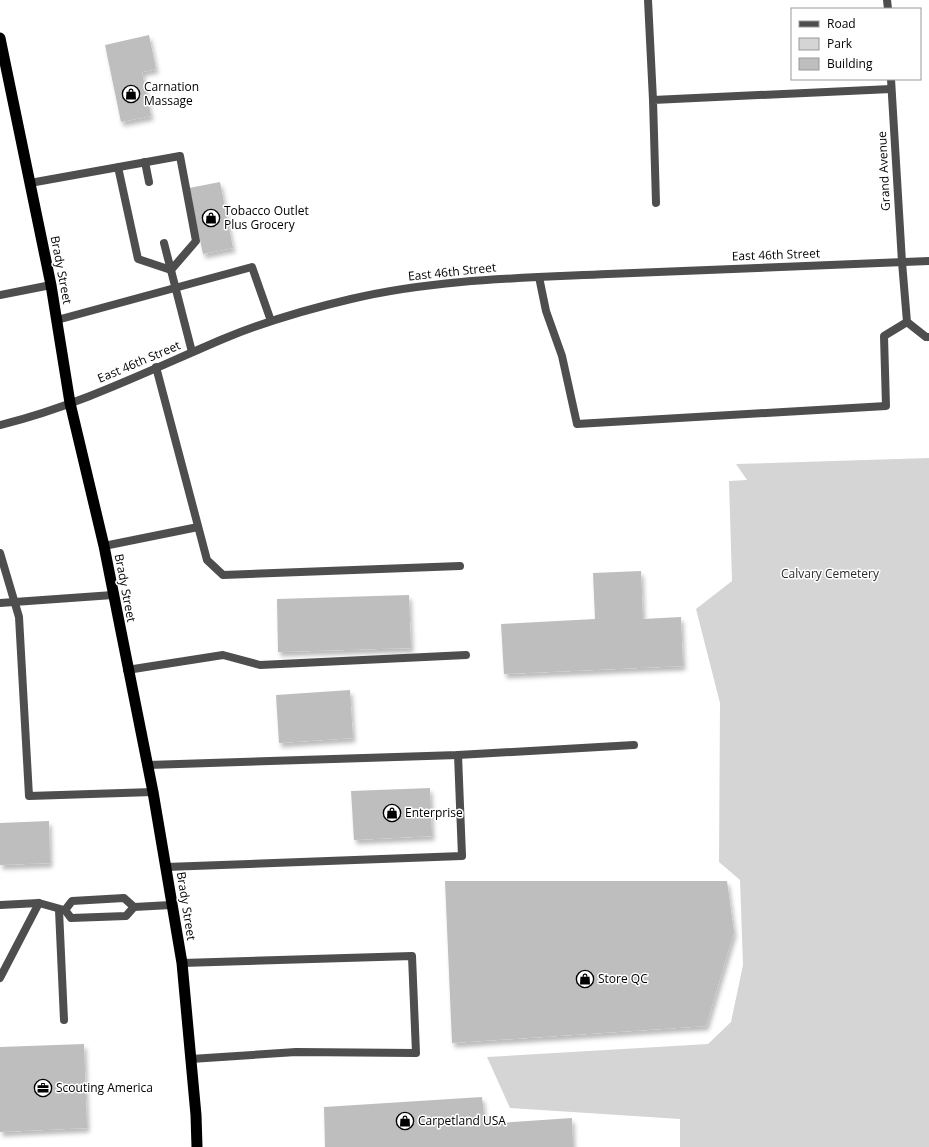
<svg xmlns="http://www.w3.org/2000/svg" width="929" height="1147" font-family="'Open Sans',sans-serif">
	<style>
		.green { fill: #d5d5d5 }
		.building { fill: #bebebe; filter: url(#shadow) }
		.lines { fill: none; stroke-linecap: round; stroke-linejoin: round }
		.service { stroke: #4e4e4e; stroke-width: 8 }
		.minor { stroke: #4e4e4e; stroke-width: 8 }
		.tertiary { stroke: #4e4e4e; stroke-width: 8 }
		.trunk { stroke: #000; stroke-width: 11 }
		.labels { text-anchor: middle; stroke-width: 3; stroke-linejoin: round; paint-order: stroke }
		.poi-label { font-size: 12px; fill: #000; stroke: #fff; text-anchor: start }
		.street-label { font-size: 12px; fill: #000; stroke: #fff }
		.park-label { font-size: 12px; fill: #2c2c2c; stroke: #fff }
	</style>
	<defs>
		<filter id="shadow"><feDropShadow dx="2.5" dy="4.5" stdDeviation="2" flood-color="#0004"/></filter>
	</defs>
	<rect width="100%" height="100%" fill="#fff"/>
	<polygon class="green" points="929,458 929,1147 680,1147 680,1119 510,1108 487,1057 708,1044 731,1022 743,965 740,880 719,862 720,703 696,609 732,581 729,481 747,480 736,464"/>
	<g class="building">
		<polygon points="149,35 156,69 142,72 151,116 121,122 105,45"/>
		<polygon points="220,182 233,248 203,254 189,188"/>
		<polygon points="641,571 643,619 681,617 683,666 504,674 501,624 595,619 593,573"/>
		<polygon points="409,595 411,648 278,652 277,599"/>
		<polygon points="350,690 353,738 279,743 276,695"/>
		<polygon points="430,788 432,836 354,840 351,791"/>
		<polygon points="49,821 50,863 0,865 0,823"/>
		<polygon points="445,881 727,881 734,932 706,1026 452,1043"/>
		<polygon points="84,1044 87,1128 0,1132 0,1047"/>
		<polygon points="482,1097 485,1124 572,1118 573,1147 325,1147 324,1107"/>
	</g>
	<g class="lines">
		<g class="service">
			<polyline points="648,0 653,100"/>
			<polyline points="145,162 149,182"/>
			<polyline points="30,183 180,156 196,241 171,270 138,259 118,167"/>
			<polyline points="656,203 653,100 891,89"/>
			<polyline points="164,243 192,352"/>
			<polyline points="902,262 907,322 926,337 929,337"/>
			<polyline points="539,277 546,311 562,356 577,424 886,406 884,336 907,322"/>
			<polyline points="0,295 51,285"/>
			<polyline points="57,320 252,267 271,321"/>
			<polyline points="156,367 207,560 223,575 460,566"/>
			<polyline points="104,546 198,527"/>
			<polyline points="0,553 19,617 29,796 153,792"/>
			<polyline points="0,603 113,595"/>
			<polyline points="127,670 223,655 260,665 466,655"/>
			<polyline points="148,765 458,755 634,745"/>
			<polyline points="166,867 462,856 458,755"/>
			<polyline points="0,905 39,903 64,910"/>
			<polyline points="59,910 64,1020"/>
			<polyline points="65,910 71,918 126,916 134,907 171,905"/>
			<polyline points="65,910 72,901 124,898 134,907"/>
			<polyline points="182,963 412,956 416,1053 296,1052 191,1059"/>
			<polyline points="0,978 39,903"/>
		</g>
		<g class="minor">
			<polyline points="887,0 888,9"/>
			<polyline points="891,79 902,262"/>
		</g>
		<path class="tertiary" d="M0 425C78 406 150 370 223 339 264 322 308 309 351 299 435 279 522 278 608 274 715 270 822 266 929 261"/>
		<polyline class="trunk" points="0,38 51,285 70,403 104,546 153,792 182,963 196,1115 197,1147"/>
	</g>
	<defs>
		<symbol id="shop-ring" viewBox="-11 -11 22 22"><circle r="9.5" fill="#fff" stroke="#000" stroke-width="1.5"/><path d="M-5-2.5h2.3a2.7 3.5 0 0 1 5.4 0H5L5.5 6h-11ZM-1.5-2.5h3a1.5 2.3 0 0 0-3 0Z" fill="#000"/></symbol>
		<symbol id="office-ring" viewBox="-11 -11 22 22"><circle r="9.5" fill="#fff" stroke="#000" stroke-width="1.5"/><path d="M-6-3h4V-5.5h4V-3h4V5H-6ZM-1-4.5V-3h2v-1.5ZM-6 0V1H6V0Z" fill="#000"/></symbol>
	</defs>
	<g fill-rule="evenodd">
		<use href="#shop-ring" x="121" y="84" width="20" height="20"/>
		<use href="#shop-ring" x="201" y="208" width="20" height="20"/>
		<use href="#shop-ring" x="382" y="803" width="20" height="20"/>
		<use href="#shop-ring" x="575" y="969" width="20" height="20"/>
		<use href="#office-ring" x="33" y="1078" width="20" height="20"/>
		<use href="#shop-ring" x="395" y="1111" width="20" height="20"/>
	</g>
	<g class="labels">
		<g class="poi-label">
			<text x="144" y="91">Carnation<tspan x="144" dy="14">Massage</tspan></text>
			<text x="224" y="215">Tobacco Outlet<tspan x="224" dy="14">Plus Grocery</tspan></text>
			<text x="405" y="817">Enterprise</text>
			<text x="598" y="983">Store QC</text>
			<text x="56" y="1092">Scouting America</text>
			<text x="418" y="1125">Carpetland USA</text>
		</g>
		<g class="street-label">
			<text transform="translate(884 171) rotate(-93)" y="4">Grand Avenue</text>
			<text transform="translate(776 255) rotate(-2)" y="4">East 46th Street</text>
			<text transform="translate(61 270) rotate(79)" y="4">Brady Street</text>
			<text transform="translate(452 272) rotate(-6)" y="4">East 46th Street</text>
			<text transform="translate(139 362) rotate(-23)" y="4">East 46th Street</text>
			<text transform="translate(125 588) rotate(79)" y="4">Brady Street</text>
			<text transform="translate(186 906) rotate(81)" y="4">Brady Street</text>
		</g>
		<g class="park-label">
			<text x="830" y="578">Calvary Cemetery</text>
		</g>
	</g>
	<rect x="791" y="8" width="130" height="72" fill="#ffffff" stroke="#999999"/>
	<rect x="799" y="21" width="20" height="6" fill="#4e4e4e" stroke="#999999"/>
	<text x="827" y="28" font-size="12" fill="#000000">Road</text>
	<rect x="799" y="38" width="20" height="12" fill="#d5d5d5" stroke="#999999"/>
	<text x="827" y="48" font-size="12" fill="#000000">Park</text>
	<rect x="799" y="58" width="20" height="12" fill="#bebebe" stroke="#999999"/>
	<text x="827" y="68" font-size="12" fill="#000000">Building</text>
</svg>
